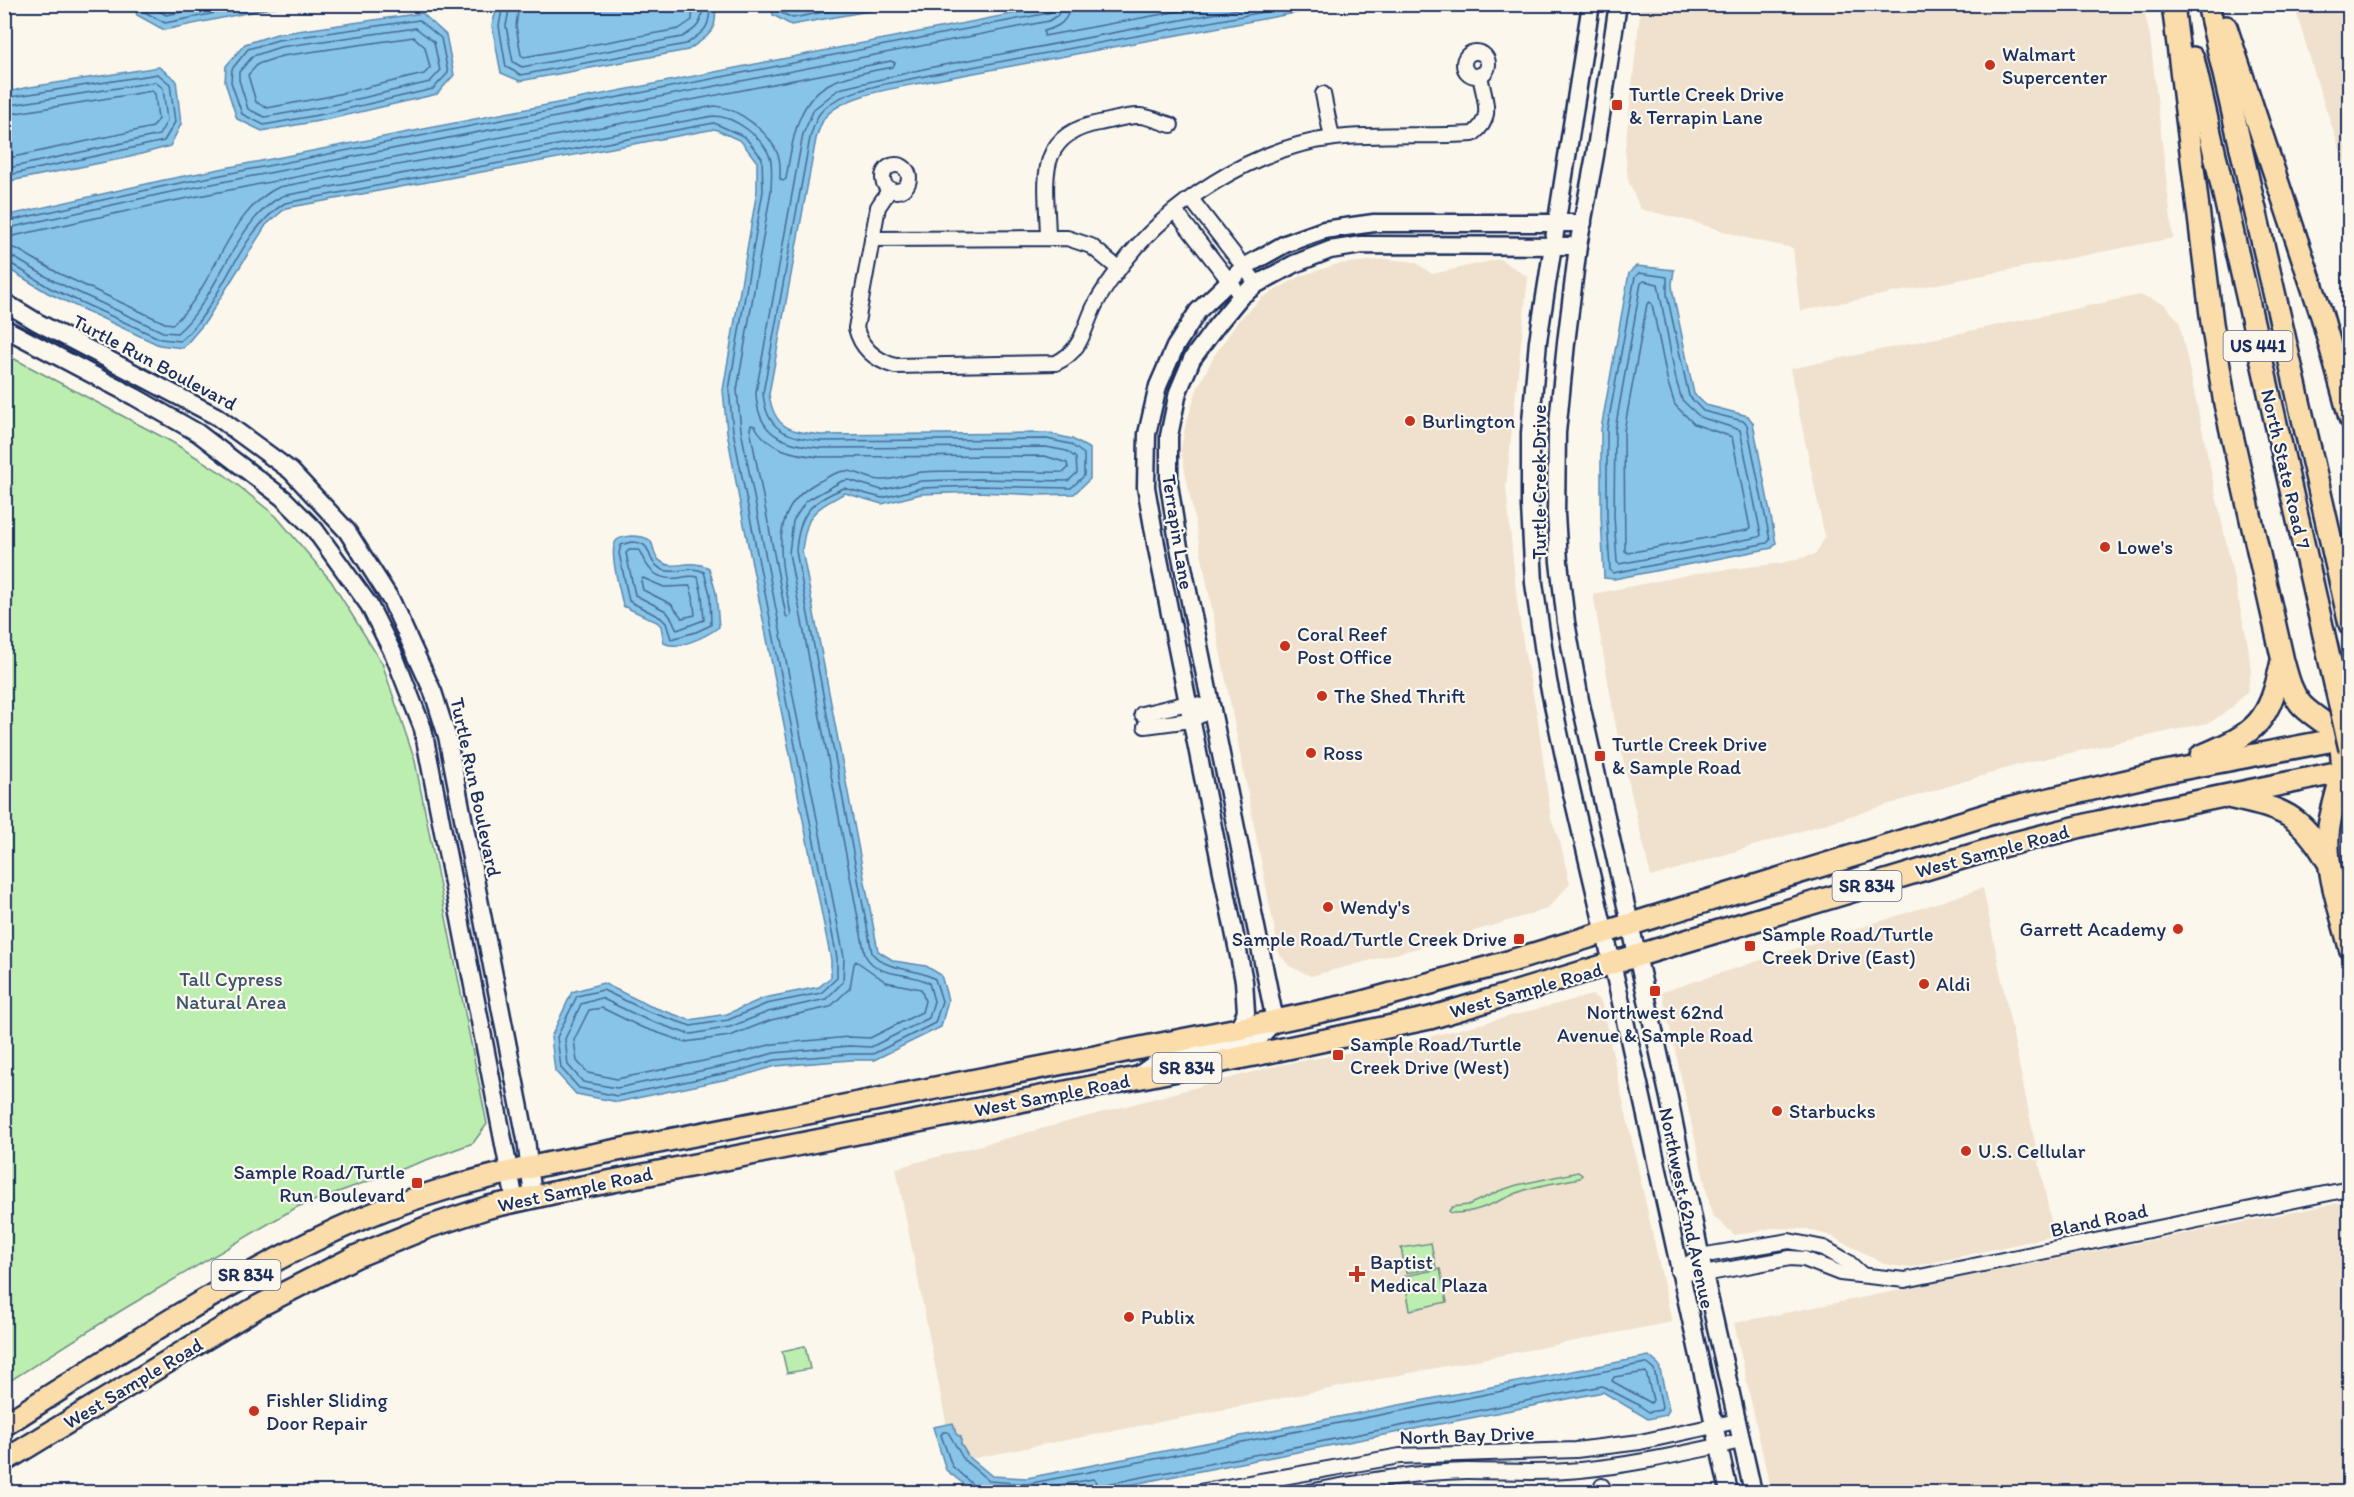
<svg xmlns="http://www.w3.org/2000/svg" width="2354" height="1497" font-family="Itim,sans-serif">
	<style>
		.built { fill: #efe1cd }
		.green { fill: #bceeaf; stroke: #6c8e86; stroke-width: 1.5 }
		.water { fill: #87c4e7; stroke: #5c88b0; stroke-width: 1.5 }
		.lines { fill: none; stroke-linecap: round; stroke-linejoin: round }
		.shore { stroke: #466b95; stroke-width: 1.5 }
		.minor-casing { stroke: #1b2f5e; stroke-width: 18 }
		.tertiary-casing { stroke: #1b2f5e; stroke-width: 21 }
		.primary-casing { stroke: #1b2f5e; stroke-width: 26 }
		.minor { stroke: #fbf7ec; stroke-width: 14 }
		.tertiary { stroke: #fbf7ec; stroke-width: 16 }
		.primary { stroke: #fbddab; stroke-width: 21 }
		.primary-bridge-casing { stroke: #1b2f5e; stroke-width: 26; stroke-linecap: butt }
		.primary-bridge { stroke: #fbddab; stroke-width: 21 }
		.poi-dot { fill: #c8321e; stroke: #fbf7ec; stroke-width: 2 }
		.labels { text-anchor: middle; stroke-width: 4.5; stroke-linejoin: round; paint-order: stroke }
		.shield { fill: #fbf7ec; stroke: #5e6b89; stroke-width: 1.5 }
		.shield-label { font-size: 18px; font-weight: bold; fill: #1b2f5e }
		.poi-label { font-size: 20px; fill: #1b2f5e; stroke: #fbf7ec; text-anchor: start }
		.street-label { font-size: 20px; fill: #1b2f5e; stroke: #fbf7ec }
		.park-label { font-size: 20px; fill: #3b556e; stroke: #fbf7ec }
	</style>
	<rect width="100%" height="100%" fill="#fbf7ec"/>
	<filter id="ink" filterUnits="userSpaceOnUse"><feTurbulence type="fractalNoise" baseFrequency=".0167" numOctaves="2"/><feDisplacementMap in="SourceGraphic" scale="12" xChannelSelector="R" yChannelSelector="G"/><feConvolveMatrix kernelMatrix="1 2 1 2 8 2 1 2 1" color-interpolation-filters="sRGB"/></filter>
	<g filter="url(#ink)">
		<g class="built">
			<polygon points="1641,5 2143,5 2150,37 2173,238 1800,311 1793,248 1750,239 1690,221 1640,209 1628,180 1625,149"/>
			<polygon points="2294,5 2349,5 2349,177 2319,88"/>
			<polygon points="1387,259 1415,262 1432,274 1500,259 1528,277 1506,486 1517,601 1525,655 1537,714 1551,819 1560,842 1570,884 1547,909 1429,945 1311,976 1289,966 1279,953 1181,450 1185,427 1197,389 1214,356 1238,321 1263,297 1301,276 1338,264"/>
			<polygon points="2140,295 2164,304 2179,321 2248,645 2251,672 2247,692 2231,708 2211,722 2021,764 1651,877 1617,733 1593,594 1698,573 1782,563 1816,554 1825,537 1790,369"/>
			<polygon points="1983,888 2054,1236 1908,1268 1885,1264 1831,1236 1807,1229 1772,1228 1735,1235 1712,1215 1662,992"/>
			<polygon points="1592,995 1601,1001 1672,1322 954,1462 896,1168 1275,1066 1417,1040"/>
			<polygon points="2349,1201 2349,1492 1771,1492 1734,1323"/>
		</g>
		<g class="green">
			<polygon points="5,354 172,442 225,475 276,516 331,581 382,663 415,761 487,1124 473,1143 297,1207 122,1310 5,1384"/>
			<path d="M1578 1172 1582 1175 1580 1178C1562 1182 1542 1184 1525 1190 1500 1199 1479 1214 1451 1213L1449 1211 1452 1207 1468 1205 1499 1191 1517 1185Z"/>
			<polygon points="1431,1243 1436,1268 1406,1273 1401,1248"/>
			<polygon points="1440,1269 1447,1302 1410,1310 1404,1276"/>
			<polygon points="805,1346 810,1369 787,1373 782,1351"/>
		</g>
		<g class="water">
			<path d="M1062 4 1338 5 931 81C900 88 846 93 825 117 821 123 818 132 816 139L769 394C774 429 790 431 821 435L1047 433 1072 439 1090 449V479L1074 494 1039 495 978 492 921 494 882 504 845 493C813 511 807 512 802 550L878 951 894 961 926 966 941 975 948 1000 941 1027 874 1060H851L776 1066 742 1076 618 1102 576 1094 555 1071 551 1037 572 992 603 983 650 1006 690 1020 727 1014 764 998 819 987 831 977V960L740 504 727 432 723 390 757 191V162L741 141 715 129 286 208 266 225 206 321 183 348 159 345 48 293 5 267V216L164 180Z"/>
			<polygon points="133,5 285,5 164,30 137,15"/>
			<path d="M498 5H715C718 32 709 36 688 50L520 81 501 73 492 25Z"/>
			<polygon points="771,5 771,4 902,5 791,25 773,15"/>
			<polygon points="422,13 446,35 454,75 437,94 330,119 262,131 237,119 225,82 226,66 245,44 277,34"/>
			<polygon points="159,67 176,80 181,124 170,146 130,157 5,182 5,93 24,88"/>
			<polygon points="1636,266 1674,270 1672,284 1673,293 1694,394 1706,405 1748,416 1753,423 1776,543 1772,548 1614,579 1604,578 1601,516 1601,429 1629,273"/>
			<path d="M631 536C664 536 645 552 663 563 674 570 691 558 709 568L716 593 719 627C707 636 678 651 664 643L661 626 657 622 623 606C621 593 607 549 617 540 620 537 626 537 631 536Z"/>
			<polygon points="1649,1356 1659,1365 1669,1410 1666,1415 1648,1419 1603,1392 1093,1492 974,1492 946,1470 933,1427 953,1423 956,1434 961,1437 961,1444 968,1456 992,1476 1027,1478"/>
		</g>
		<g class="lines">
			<g class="shore">
				<polyline points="140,4 143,11 165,23 261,4"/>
				<polyline points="148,4 166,15 224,4"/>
				<path d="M503 4 499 26 506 67 521 75 686 44C705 31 710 29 710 4"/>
				<path d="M510 4 506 26 513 62 522 67 682 37C698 28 703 23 702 4"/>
				<polyline points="519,4 516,26 521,55 524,57 679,29 692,20 693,4"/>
				<polyline points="777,4 779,12 793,18 865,4"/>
				<path d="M1070 4C1069 21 1059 27 1044 31V36L1217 4"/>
				<polygon points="419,20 441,38 448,73 433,89 329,113 264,125 242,114 231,82 232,69 248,49 278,40"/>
				<polygon points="416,28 434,42 440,71 430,82 328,106 265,117 248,109 239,80 239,72 253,56 280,47"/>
				<polygon points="414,37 425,47 430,68 424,74 326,97 267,108 256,102 248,75 258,64 282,56"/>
				<polyline points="4,98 158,74 170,84 175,122 164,141 4,176"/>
				<polyline points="4,106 155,82 163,88 167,121 159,135 4,169"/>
				<polyline points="4,115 152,91 155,94 158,119 153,127 4,159"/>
				<polyline points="4,222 165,186 1048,13 1053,10 1054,4"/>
				<polyline points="4,229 166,193 1049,21 1058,15 1061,4"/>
				<path d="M4 238 168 202 891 61 895 63 893 67C873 71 852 74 833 82 796 98 792 144 786 179L783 181 780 179C780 171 781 162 778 155 770 132 738 108 715 106L279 187C227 211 215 288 173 324L165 323 58 273 17 249 4 246"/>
				<path d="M4 255 13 257 54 281 163 332 177 333C219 298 233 222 282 196L713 116C735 116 762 137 770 157 773 167 771 181 771 191L737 390 741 430 844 957 843 982 826 999 768 1012 730 1027 692 1034 685 1033 645 1019 601 998 581 1004 565 1039 568 1065 583 1082 617 1088 739 1063 774 1053 849 1046 871 1047 929 1018 934 1001 929 983C909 971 878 979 865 955L789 553 793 521 806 501 842 481 849 480 882 490 921 481 979 479 1068 481 1077 473 1076 458 1067 451 1046 447 820 448C783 444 757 435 756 392L803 134 814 109 839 89 928 68 1265 4"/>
				<path d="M4 263H10L50 288 161 339 180 341C224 304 235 235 285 203L714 123 745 137 762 158 763 191 729 390 733 431 837 958V978L821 993 766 1004 728 1020 691 1026 647 1011 603 990 577 996 557 1037 561 1068 579 1088 617 1096 741 1070 775 1060 850 1054H873L935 1023 942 1001 935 979C916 967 887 972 872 953L796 551C799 513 810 502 844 488L882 498 921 488 978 486 1071 488 1084 476V454L1070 444 1047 439 820 441C787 437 766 431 763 393L810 138C812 131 815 122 818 116 835 88 900 82 930 75L1306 4"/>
				<polygon points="1639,273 1667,277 1667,295 1689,396 1703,411 1743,421 1747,425 1770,540 1767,543 1613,573 1610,570 1607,516 1607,429 1635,277"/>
				<polygon points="1644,281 1658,284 1676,380 1682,400 1700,417 1740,430 1761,535 1759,537 1619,564 1617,562 1614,516 1615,430 1641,283"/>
				<polygon points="1650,302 1652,304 1668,383 1675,405 1694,424 1732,437 1750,528 1748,530 1628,553 1625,551 1624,431 1647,304"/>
				<path d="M751 425 755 426C768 450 795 455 821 457L1045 456 1067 463 1068 468 1064 472C1017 473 969 469 922 472 908 473 894 481 881 480 869 480 858 471 846 471 835 471 825 479 816 483 764 512 783 568 791 615L788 618 786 616 750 429Z"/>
				<path d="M631 542C656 542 643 559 661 569 675 576 690 564 704 572L710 594 711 625 696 632 671 639 666 623 661 618 629 601 619 553 621 545Z"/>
				<path d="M629 550H639C647 569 656 581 678 578 685 577 691 575 698 577L702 595 704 620 677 630 672 619 666 611 635 595 626 553Z"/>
				<polygon points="643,578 664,587 690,586 693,597 695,615 682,618 671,604 643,590 641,581"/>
				<polygon points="856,961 886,982 921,989 925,1001 922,1012 870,1038 849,1037 773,1044 737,1054 617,1079 588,1073 577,1061 574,1040 589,1010 602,1008 641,1027 685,1042 730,1036 771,1020 830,1007 850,988 854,964"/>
				<polygon points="1646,1372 1653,1400 1651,1403 1612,1381 1614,1377"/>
				<polyline points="976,1492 974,1486 952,1466 941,1435 943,1432 948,1432 964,1460 989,1481 1027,1484 1646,1363 1654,1369 1662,1407 1661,1410 1649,1412 1637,1404 1602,1386 1107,1484 1102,1487 1101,1492"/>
				<polyline points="983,1492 986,1488 1028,1491 1093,1479 1096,1482 1094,1492"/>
			</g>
			<defs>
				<g id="minor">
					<circle cx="1476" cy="64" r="12"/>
					<polyline points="1323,94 1332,138"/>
					<circle cx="896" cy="178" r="13"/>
					<path d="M890 189 878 207 856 328C861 348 875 360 895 366L1056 363C1083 350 1083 329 1095 305 1101 293 1110 281 1118 270 1166 204 1253 147 1335 138 1381 133 1427 137 1473 134 1495 117 1484 100 1480 75"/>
					<polyline points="1191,199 1257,284"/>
					<polyline points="1175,211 1241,296"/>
					<path d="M1048 236C1047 184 1033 135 1099 123 1111 121 1128 115 1140 116 1150 117 1161 122 1171 125"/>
					<polyline points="872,239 1067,238 1091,246 1119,269"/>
					<polyline points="1142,714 1188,703 1213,709"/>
					<polyline points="1145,726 1191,720 1213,709"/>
					<polyline points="1678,1271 1704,1274 1790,1258 1804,1259 1840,1273 1905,1280 2344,1190"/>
					<polyline points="1678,1271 1700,1256 1789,1241 1824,1248 1848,1262 1861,1274"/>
					<polyline points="1602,1486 1604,1492"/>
					<polyline points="1199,1492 1400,1456 1576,1450 1640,1442 1737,1421"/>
					<path d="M1309 1492C1361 1482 1413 1472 1467 1471 1505 1471 1542 1474 1580 1470 1635 1465 1688 1452 1742 1441"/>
				</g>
				<g id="tertiary">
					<polyline points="1591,4 1538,341 1530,433 1530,506 1534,583 1548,681 1571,789 1618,989 1729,1492"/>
					<polyline points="1618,4 1595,155 1578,246 1566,343 1557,433 1556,514 1559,562 1566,622 1580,700 1669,1098 1704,1274 1753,1492"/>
					<polyline points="4,302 37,322 216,416 291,471 347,531 391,600 433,692 447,736 526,1139 533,1197"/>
					<polyline points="4,328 135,397 198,433 283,498 315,530 369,605 394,655 423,729 515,1201"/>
					<polyline points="1238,1029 1246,1012 1244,981 1156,544 1146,487 1147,434 1158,386 1175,347 1198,311 1244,267 1285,244 1324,230 1374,223 1583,223"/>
					<polyline points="1136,1077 1157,1062 1242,1046 1260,1037 1275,1021 1178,542 1169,484 1169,436 1178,392 1192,359 1217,325 1241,296 1257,284 1294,264 1330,250 1362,245 1578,246"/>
				</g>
				<g id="primary">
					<path d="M2173 4 2212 323 2225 404 2283 661C2287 675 2290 690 2300 703 2310 716 2334 725 2339 741 2350 774 2330 802 2328 835 2326 872 2341 912 2350 948"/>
					<polyline points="2208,4 2350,624"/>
					<polyline points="2226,27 2322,316 2350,418"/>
					<polyline points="2193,58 2336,688"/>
					<path d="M2201 756C2258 732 2269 722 2282 661"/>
					<path d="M2228 797C2280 809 2299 811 2327 860"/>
					<path d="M4 1425C113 1356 222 1283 338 1229 406 1197 479 1178 551 1163L1238 1029 1355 1004 1511 961 1999 811 2165 772 2350 737"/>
					<polyline points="4,1461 259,1306 357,1256 428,1227 489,1207 557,1192 1264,1053 1430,1018 2002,846 2098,822 2350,770"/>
				</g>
			</defs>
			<use href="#minor" class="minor-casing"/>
			<use href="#tertiary" class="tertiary-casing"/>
			<use href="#primary" class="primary-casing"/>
			<use href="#minor" class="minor"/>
			<use href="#tertiary" class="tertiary"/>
			<use href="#primary" class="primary"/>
			<defs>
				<polyline id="primary-bridge" points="2336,688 2350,749"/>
			</defs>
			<use href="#primary-bridge" class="primary-bridge-casing"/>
			<use href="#primary-bridge" class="primary-bridge"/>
		</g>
	</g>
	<g class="poi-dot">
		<circle cx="1990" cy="65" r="6"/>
		<rect x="1611" y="99" width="12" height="12" rx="3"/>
		<circle cx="1410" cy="421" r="6"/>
		<circle cx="2105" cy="547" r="6"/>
		<circle cx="1285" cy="646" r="6"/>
		<circle cx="1322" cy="696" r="6"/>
		<circle cx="1311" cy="753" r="6"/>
		<rect x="1594" y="750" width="12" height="12" rx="3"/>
		<circle cx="1328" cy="907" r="6"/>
		<circle cx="2178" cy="929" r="6"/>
		<rect x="1513" y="933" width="12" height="12" rx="3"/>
		<rect x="1744" y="940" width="12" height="12" rx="3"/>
		<circle cx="1924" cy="984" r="6"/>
		<rect x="1649" y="985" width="12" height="12" rx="3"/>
		<rect x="1332" y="1049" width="12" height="12" rx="3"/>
		<circle cx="1777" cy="1111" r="6"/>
		<circle cx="1966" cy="1151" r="6"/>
		<rect x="411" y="1177" width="12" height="12" rx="3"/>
		<path d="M1354 1265h6v6h6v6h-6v6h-6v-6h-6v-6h6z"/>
		<circle cx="1129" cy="1317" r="6"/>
		<circle cx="254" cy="1411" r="6"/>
	</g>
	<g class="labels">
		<g class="shield">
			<rect x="2223.5" y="331" width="69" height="30" rx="4.5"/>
			<rect x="1832.5" y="871" width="69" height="30" rx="4.5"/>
			<rect x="1152.5" y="1053" width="69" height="30" rx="4.5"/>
			<rect x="211.5" y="1260" width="69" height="30" rx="4.5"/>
		</g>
		<g class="shield-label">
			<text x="2258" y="352">US 441</text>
			<text x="1867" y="892">SR 834</text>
			<text x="1187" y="1074">SR 834</text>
			<text x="246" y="1281">SR 834</text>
		</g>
		<g class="poi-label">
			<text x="2002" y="61">Walmart<tspan x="2002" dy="23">Supercenter</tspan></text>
			<text x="1629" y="101">Turtle Creek Drive<tspan x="1629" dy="23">&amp; Terrapin Lane</tspan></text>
			<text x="1422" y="428">Burlington</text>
			<text x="2117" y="554">Lowe's</text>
			<text x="1297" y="641">Coral Reef<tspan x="1297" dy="23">Post Office</tspan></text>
			<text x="1334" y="703">The Shed Thrift</text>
			<text x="1612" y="751">Turtle Creek Drive<tspan x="1612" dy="23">&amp; Sample Road</tspan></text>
			<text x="1323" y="760">Ross</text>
			<text x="1340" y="914">Wendy's</text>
			<text x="2166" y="936" text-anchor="end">Garrett Academy</text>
			<text x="1762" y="941">Sample Road/Turtle<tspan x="1762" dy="23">Creek Drive (East)</tspan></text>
			<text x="1507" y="946" text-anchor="end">Sample Road/Turtle Creek Drive</text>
			<text x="1936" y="991">Aldi</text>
			<text x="1655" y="1019" text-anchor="middle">Northwest 62nd<tspan x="1655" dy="23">Avenue &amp; Sample Road</tspan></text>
			<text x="1350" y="1051">Sample Road/Turtle<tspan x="1350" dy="23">Creek Drive (West)</tspan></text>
			<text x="1789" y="1118">Starbucks</text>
			<text x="1978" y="1158">U.S. Cellular</text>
			<text x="405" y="1179" text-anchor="end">Sample Road/Turtle<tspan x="405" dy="23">Run Boulevard</tspan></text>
			<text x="1370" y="1269">Baptist<tspan x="1370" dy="23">Medical Plaza</tspan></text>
			<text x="1141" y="1324">Publix</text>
			<text x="266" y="1407">Fishler Sliding<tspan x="266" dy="23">Door Repair</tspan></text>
		</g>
		<g class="street-label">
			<text transform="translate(155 362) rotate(28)" y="7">Turtle Run Boulevard</text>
			<text transform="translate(2286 469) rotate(77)" y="7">North State Road 7</text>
			<text transform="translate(1539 482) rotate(-90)" y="7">Turtle Creek Drive</text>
			<text transform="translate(1178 532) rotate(81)" y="7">Terrapin Lane</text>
			<text transform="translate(476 787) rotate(78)" y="7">Turtle Run Boulevard</text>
			<text transform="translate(1992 851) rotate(-15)" y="7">West Sample Road</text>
			<text transform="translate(1526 990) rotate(-16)" y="7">West Sample Road</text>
			<text transform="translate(1052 1095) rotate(-11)" y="7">West Sample Road</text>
			<text transform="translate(575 1189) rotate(-12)" y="7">West Sample Road</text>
			<text transform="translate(1687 1208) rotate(78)" y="7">Northwest 62nd Avenue</text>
			<text transform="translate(2099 1220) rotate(-12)" y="7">Bland Road</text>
			<text transform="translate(133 1383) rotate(-31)" y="7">West Sample Road</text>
			<text transform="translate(1467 1435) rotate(-2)" y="7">North Bay Drive</text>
		</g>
		<g class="park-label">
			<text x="231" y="986">Tall Cypress<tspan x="231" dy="23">Natural Area</tspan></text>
		</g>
	</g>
	<rect width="2354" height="1497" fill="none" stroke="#fbf7ec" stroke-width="24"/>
	<rect x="12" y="12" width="2330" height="1473" fill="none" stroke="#1b2f5e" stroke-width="2" filter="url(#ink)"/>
</svg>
